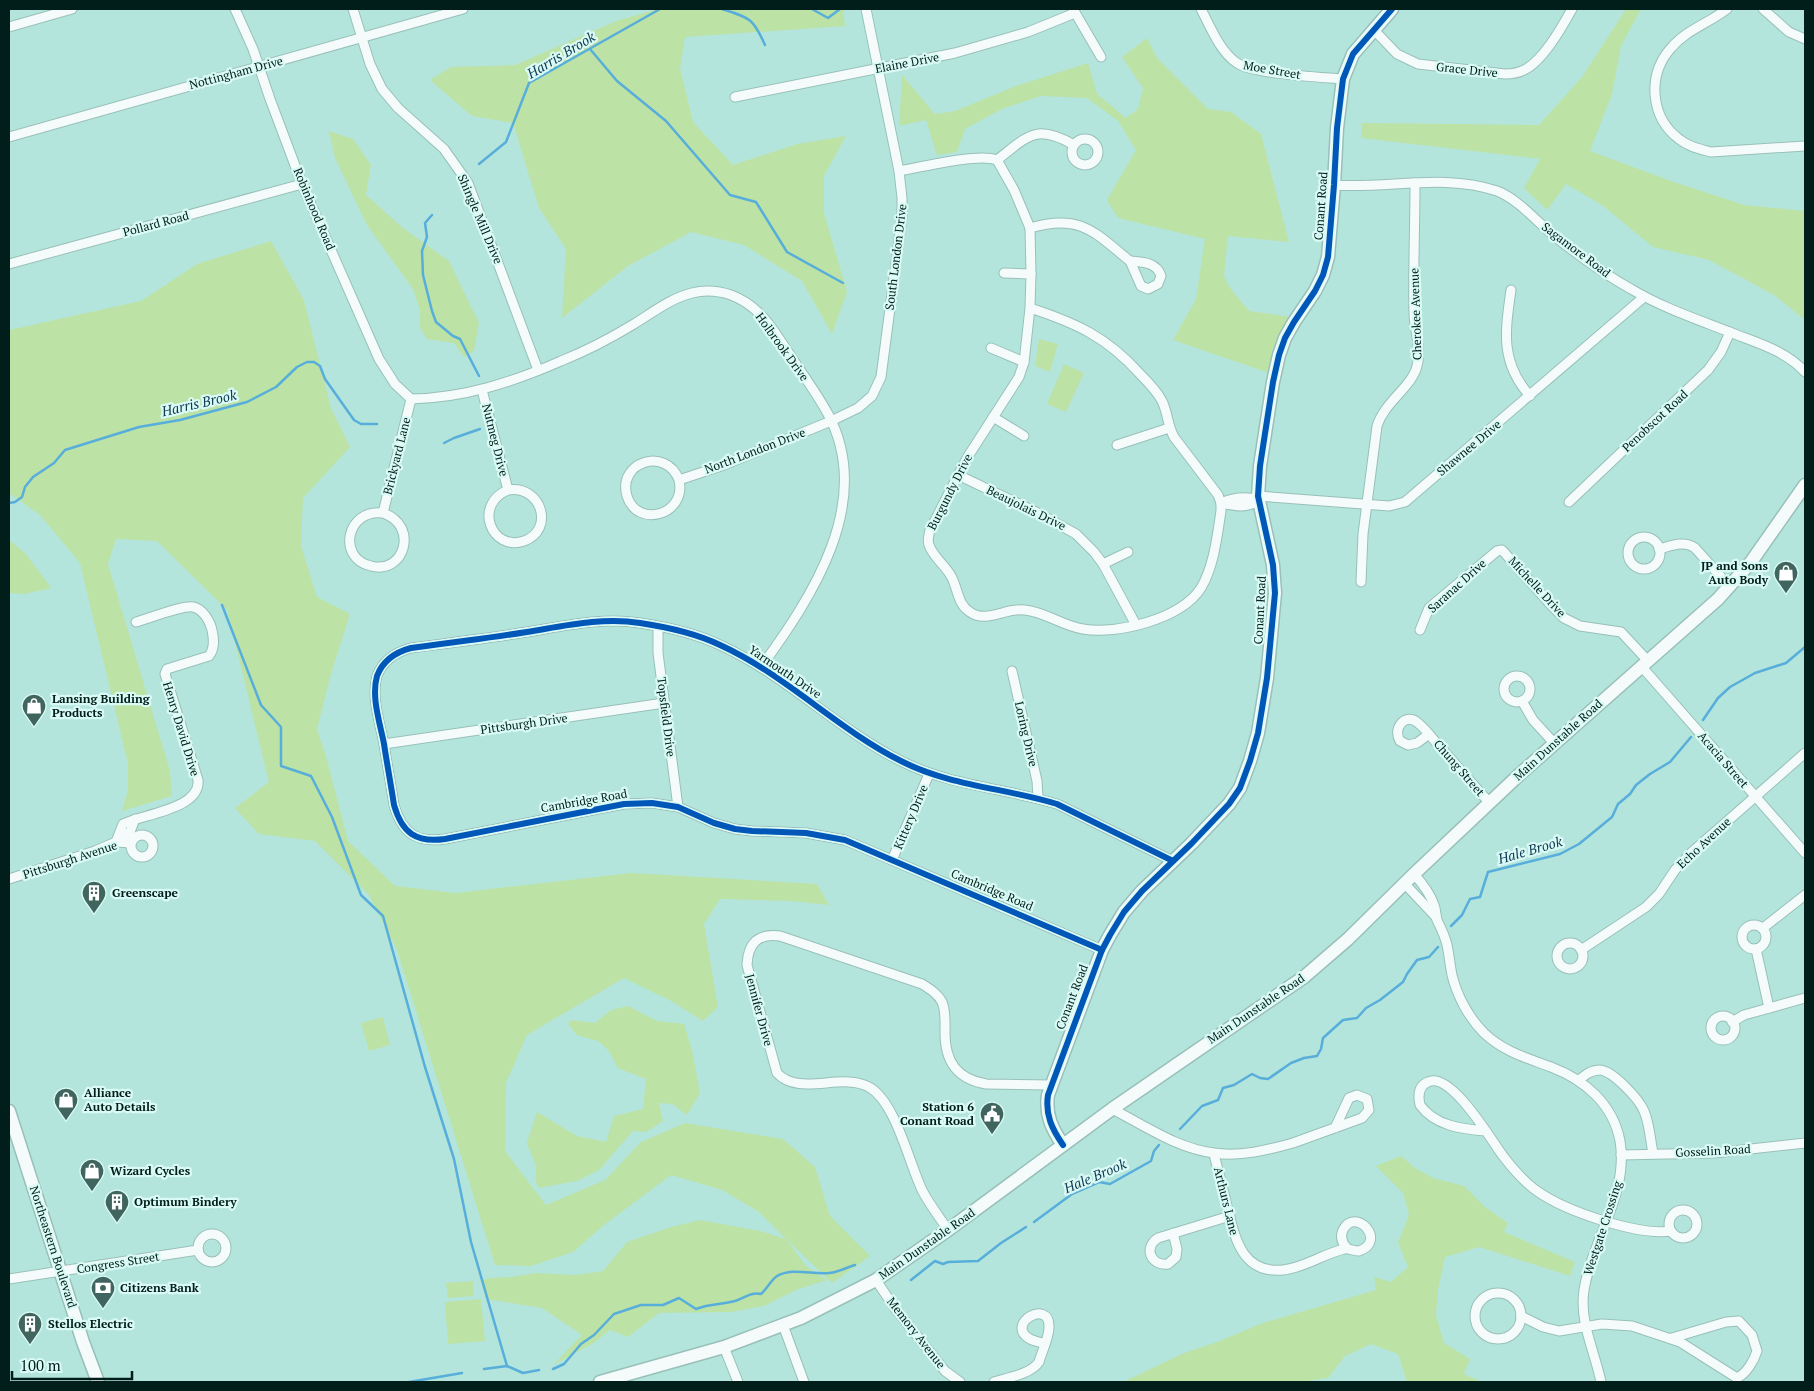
<svg xmlns="http://www.w3.org/2000/svg" width="1814" height="1391" font-family="'PT Serif',serif">
	<style>
		.green { fill: #bce2a6 }
		.lines { fill: none; stroke-linecap: round; stroke-linejoin: round }
		.stream { stroke: #58aeda; stroke-width: 2.5 }
		.street-casing { stroke: #98c0b9; stroke-width: 11 }
		.secondary-casing { stroke: #98c0b9; stroke-width: 15 }
		.street { stroke: #f4fbfa; stroke-width: 9 }
		.secondary { stroke: #f4fbfa; stroke-width: 12 }
		.cycleway-casing { stroke: #dafbf5; stroke-width: 9 }
		.cycleway { stroke: #0057b8; stroke-width: 6 }
		.labels { text-anchor: middle; stroke-width: 4.5; stroke-linejoin: round; paint-order: stroke }
		.street-label { font-size: 12px; fill: #011e1a; stroke: #dafbf5 }
		.poi-label { font-size: 12px; font-weight: bold; fill: #011e1a; stroke: #dafbf5; text-anchor: start }
		.water-label { font-size: 14px; font-style: italic; fill: #0f3853; stroke: #dafbf5 }
	</style>
	<rect width="100%" height="100%" fill="#b4e5dd"/>
	<g class="green">
		<polygon points="658,9 843,9 845,26 685,37 680,68 693,122 733,165 797,144 846,136 824,176 824,213 847,292 832,334 802,281 744,245 691,232 628,266 562,318 566,249 539,208 513,123 472,116 430,80 451,67 515,65 616,21"/>
		<polygon points="1626,9 1641,9 1621,46 1612,94 1590,151 1671,181 1744,205 1805,211 1805,320 1774,295 1709,260 1653,247 1602,205 1566,184 1547,210 1524,188 1540,159 1361,138 1362,123 1539,125 1582,77"/>
		<polygon points="1147,38 1157,58 1208,109 1231,112 1261,134 1289,242 1228,236 1224,276 1230,288 1249,311 1290,317 1272,352 1269,373 1173,340 1196,299 1205,239 1118,218 1107,200 1136,150 1118,121 1087,98 1041,96 1002,109 965,129 957,152 937,155 926,120 899,126 902,75 935,114 955,111 1016,86 1088,63 1097,94 1126,118 1138,109 1143,88 1122,57"/>
		<polygon points="329,131 353,139 371,165 366,195 403,228 449,261 479,323 474,351 464,357 454,343 427,339 420,328 420,310 413,289 367,225 335,158"/>
		<polygon points="271,241 304,300 331,408 350,447 303,498 301,546 317,597 350,614 331,674 317,729 327,760 348,841 395,886 456,893 631,873 817,884 829,905 791,901 720,899 704,924 718,1007 703,1021 671,1001 624,978 527,1035 506,1083 505,1151 546,1205 605,1180 641,1142 685,1123 783,1139 815,1167 830,1216 870,1256 832,1283 786,1239 806,1266 827,1280 796,1290 764,1306 731,1312 659,1313 628,1337 610,1330 592,1344 553,1365 582,1335 542,1308 486,1299 481,1281 489,1278 511,1277 536,1273 576,1275 603,1271 627,1242 671,1227 700,1220 760,1231 786,1239 759,1212 722,1190 671,1175 604,1225 573,1252 531,1266 495,1265 397,950 369,895 315,841 259,834 235,808 269,782 227,610 157,541 116,539 108,564 170,771 172,796 122,811 128,790 128,764 80,563 40,515 9,493 9,330 141,301 197,264"/>
		<polygon points="1039,339 1058,344 1050,372 1035,366"/>
		<polygon points="1064,364 1084,373 1066,412 1047,404"/>
		<polygon points="9,540 26,554 51,588 24,594 9,593"/>
		<polygon points="628,1006 657,1021 684,1024 692,1050 700,1093 687,1115 672,1104 659,1103 663,1121 646,1132 633,1131 599,1170 577,1181 539,1188 536,1183 536,1166 527,1143 537,1112 577,1136 606,1142 614,1116 643,1109 646,1078 640,1077 618,1068 609,1051 598,1041 577,1035 568,1024 571,1020 595,1023 611,1010"/>
		<polygon points="383,1017 390,1045 369,1051 361,1023"/>
		<polygon points="1401,1156 1415,1168 1433,1178 1464,1186 1485,1207 1508,1223 1504,1232 1575,1262 1570,1276 1479,1247 1445,1257 1438,1290 1436,1315 1444,1343 1470,1359 1464,1374 1482,1382 1407,1382 1398,1354 1371,1344 1345,1356 1328,1378 1300,1382 1123,1382 1184,1353 1217,1342 1263,1323 1376,1290 1374,1277 1391,1282 1408,1267 1398,1242 1409,1215 1403,1193 1376,1166"/>
		<polygon points="473,1281 474,1296 448,1298 446,1283"/>
		<polygon points="481,1299 485,1341 448,1344 445,1302"/>
	</g>
	<g class="lines">
		<g class="stream">
			<path d="M722 9C750 18 753 18 765 45"/>
			<polyline points="812,9 828,18 840,9"/>
			<polyline points="590,49 617,81 666,121 730,195 756,202 787,252 843,283"/>
			<polyline points="479,164 506,142 529,83 660,9"/>
			<polyline points="432,215 425,223 427,237 422,251 423,275 432,311 436,322 453,336 460,339 479,376"/>
			<polyline points="444,443 454,438 480,429"/>
			<polyline points="9,503 15,502 22,497 25,487 33,477 54,463 65,450 139,427 180,420 247,402 276,387 297,367 307,362 314,362 320,366 325,379 354,420 361,424 377,424"/>
			<polyline points="222,605 261,705 281,727 281,766 311,776 332,817 361,895 383,916 425,1067 454,1159 471,1242 507,1366"/>
			<polyline points="1703,720 1718,698 1730,687 1755,673 1786,663 1805,647"/>
			<polyline points="1451,926 1462,915 1470,899 1480,897 1488,872 1560,854 1579,844 1612,817 1618,804 1630,794 1636,785 1650,774 1670,762 1691,737"/>
			<polyline points="1180,1129 1202,1106 1218,1100 1223,1088 1234,1085 1252,1074 1260,1078 1268,1079 1291,1063 1304,1058 1317,1056 1321,1049 1323,1038 1343,1020 1357,1018 1366,1008 1380,1000 1403,982 1407,974 1417,960 1429,957 1438,947"/>
			<polyline points="1034,1222 1072,1194 1099,1182 1110,1184 1151,1161 1154,1151 1159,1145"/>
			<polyline points="911,1280 935,1261 943,1264 948,1262 978,1261 1001,1243 1026,1227"/>
			<polyline points="484,1369 507,1366 523,1373 539,1370"/>
			<path d="M553 1369 564 1364 581 1344 594 1335 614 1314 641 1305H663L679 1298 696 1309C711 1303 721 1305 735 1301 745 1298 750 1292 761 1294 767 1289 771 1280 777 1276 792 1267 813 1275 829 1273 837 1273 847 1267 855 1265"/>
			<polyline points="409,1382 462,1373"/>
		</g>
		<defs>
			<g id="street">
				<polyline points="235,9 253,49 270,99 302,184 379,359 395,384 411,399"/>
				<polyline points="353,9 370,64 382,89 398,108 444,149 468,183 538,370"/>
				<polyline points="1073,9 1101,57"/>
				<path d="M1201 9C1210 26 1220 52 1237 63 1253 74 1320 77 1343 79"/>
				<path d="M1727 9C1709 23 1686 30 1671 48 1647 75 1650 117 1679 139 1689 147 1700 149 1711 152L1805 146"/>
				<polyline points="1763,9 1789,32 1805,39"/>
				<polyline points="9,27 72,9"/>
				<path d="M1374 30 1397 54 1418 64 1505 74C1512 74 1518 73 1524 70 1543 61 1562 27 1572 9"/>
				<polyline points="735,97 955,53 1028,32 1075,13"/>
				<polyline points="9,137 463,9"/>
				<circle cx="1085" cy="152" r="13"/>
				<path d="M997 160C1028 136 1036 123 1074 145"/>
				<path d="M899 171C922 167 977 153 997 160L1014 190 1030 228 1031 274 1030 308 1024 362 1019 377 967 458 930 530C929 535 927 540 929 545 933 557 945 565 951 576 958 588 957 604 970 612 986 624 1007 607 1025 610 1045 612 1063 626 1083 629 1117 635 1181 619 1201 588 1214 566 1217 537 1221 511V503L1218 495 1174 437C1167 424 1168 413 1162 401 1157 391 1148 382 1140 374 1107 337 1076 323 1030 308"/>
				<path d="M1334 185C1388 189 1444 173 1497 191 1518 199 1536 221 1553 235 1578 255 1604 274 1631 289 1663 308 1699 320 1732 333 1758 343 1786 351 1805 372"/>
				<path d="M1030 228C1080 213 1094 232 1130 261"/>
				<path d="M1130 261C1142 262 1157 262 1161 276L1158 284 1148 289 1141 286Z"/>
				<polyline points="9,264 302,184"/>
				<polyline points="1004,273 1031,274"/>
				<path d="M1511 290C1505 332 1500 362 1530 396"/>
				<polyline points="991,348 1024,362"/>
				<path d="M482 390 508 490C473 504 491 552 524 541 555 530 542 485 508 490"/>
				<path d="M411 399C464 398 513 382 561 361 586 351 611 338 634 324 652 313 671 298 692 293 704 290 719 291 731 295 742 299 752 306 760 314 771 324 779 339 788 352 801 372 816 392 828 414 875 502 812 597 761 667"/>
				<polyline points="993,417 1024,436"/>
				<polyline points="1117,445 1169,428"/>
				<polyline points="958,475 1038,513 1076,534 1094,552 1103,564 1136,625"/>
				<path d="M679 480C666 446 617 462 627 496 637 529 687 515 679 480L724 465 831 421 858 408 872 396 881 377 902 217V198L899 171 866 9"/>
				<polyline points="1258,496 1389,506 1405,502 1644,297"/>
				<polyline points="1569,502 1708,370 1721,352 1730,332"/>
				<path d="M1221 503C1235 506 1247 509 1259 500"/>
				<path d="M1221 503C1234 497 1245 496 1259 500"/>
				<path d="M383 513C419 525 405 575 371 566 336 558 347 508 383 513L411 399"/>
				<circle cx="1644" cy="553" r="16"/>
				<path d="M1659 549C1671 546 1684 540 1695 548L1730 587"/>
				<polyline points="1103,564 1128,552"/>
				<path d="M1361 582 1363 534 1377 426C1385 401 1412 387 1417 366 1422 349 1414 330 1414 313 1413 270 1415 226 1415 183"/>
				<polyline points="658,627 658,653 678,807"/>
				<polyline points="1420,630 1429,608 1497,551 1502,550 1551,605 1564,618 1580,626 1621,632 1648,661"/>
				<polyline points="1642,667 1805,853"/>
				<polyline points="1012,671 1037,781 1038,798"/>
				<circle cx="1517" cy="689" r="13"/>
				<polyline points="1522,701 1533,720 1554,743"/>
				<path d="M1429 734 1417 743 1408 745 1400 741C1392 728 1406 712 1418 723 1427 730 1434 741 1442 749 1458 767 1473 785 1489 802"/>
				<polyline points="384,744 664,703"/>
				<circle cx="142" cy="846" r="11"/>
				<path d="M116 842 123 824C143 814 201 809 198 780L165 674 167 669 209 656C215 648 214 639 212 630 210 621 203 609 193 607 182 605 148 619 136 622"/>
				<polyline points="116,842 130,832 135,819"/>
				<polyline points="892,860 929,774"/>
				<path d="M1414 874C1422 883 1430 893 1434 905 1436 910 1436 915 1437 920 1441 928 1445 936 1447 945 1449 954 1450 965 1452 975 1457 996 1469 1018 1484 1033 1504 1052 1527 1058 1551 1067 1585 1080 1613 1104 1620 1141 1629 1193 1592 1240 1584 1290 1579 1322 1595 1352 1601 1382"/>
				<polyline points="9,879 95,851 116,842 131,843"/>
				<polyline points="1404,883 1436,917"/>
				<circle cx="1754" cy="937" r="12"/>
				<polyline points="1763,928 1805,895"/>
				<circle cx="1570" cy="956" r="13"/>
				<polyline points="1756,949 1769,1008"/>
				<path d="M1102 950 845 840 806 833 752 831 735 829 714 823 678 807 652 803 624 804 445 839C416 843 402 833 394 805 391 785 387 764 384 744 380 723 371 697 377 676 383 660 396 652 411 648 450 643 489 638 527 632 564 626 602 617 640 623 667 627 695 633 720 645 786 675 837 729 901 761 950 786 1005 788 1057 804L1173 861"/>
				<polyline points="1581,950 1646,907 1659,894 1675,870 1691,853 1805,753"/>
				<circle cx="1723" cy="1028" r="12"/>
				<polyline points="1732,1022 1744,1015 1805,998"/>
				<path d="M1579 1080C1585 1075 1591 1070 1600 1070 1613 1071 1639 1099 1644 1111 1650 1125 1650 1139 1653 1153"/>
				<path d="M1112 1109C1144 1125 1178 1149 1214 1153 1240 1157 1268 1150 1293 1143L1362 1118 1369 1110 1367 1099 1357 1095 1349 1098 1335 1128"/>
				<path d="M1485 1131C1462 1129 1435 1126 1420 1105 1418 1096 1418 1086 1428 1082 1451 1071 1491 1140 1503 1156 1513 1169 1524 1182 1537 1191 1565 1211 1638 1236 1671 1231"/>
				<path d="M1214 1154C1218 1171 1223 1188 1227 1206 1235 1237 1241 1274 1283 1270 1304 1268 1323 1254 1344 1249 1349 1248 1353 1251 1359 1251 1388 1241 1355 1206 1343 1230 1340 1237 1342 1243 1347 1248"/>
				<polyline points="1621,1155 1714,1153 1805,1143"/>
				<circle cx="1683" cy="1224" r="14"/>
				<path d="M948 1230C940 1218 930 1205 923 1192 909 1164 896 1102 869 1087 842 1072 799 1097 777 1073L747 965C748 943 758 933 780 936L922 984C930 989 938 994 942 1002 946 1011 945 1023 945 1033 945 1062 957 1079 986 1084L1051 1085"/>
				<path d="M1173 1233 1177 1249 1176 1257 1168 1264C1151 1266 1143 1248 1158 1238L1230 1216"/>
				<circle cx="212" cy="1248" r="14"/>
				<polyline points="9,1279 198,1250"/>
				<polyline points="876,1280 894,1307 945,1371 960,1382"/>
				<circle cx="1498" cy="1316" r="23"/>
				<path d="M1521 1316 1543 1327 1559 1331 1602 1324 1632 1326 1680 1342 1737 1378C1746 1374 1754 1361 1757 1351L1752 1335 1739 1321 1726 1322 1672 1338"/>
				<polyline points="783,1325 804,1382"/>
				<polyline points="724,1347 738,1382"/>
				<path d="M994 1382C1007 1378 1031 1374 1039 1362 1042 1351 1049 1338 1049 1327 1050 1298 1004 1324 1030 1339 1034 1341 1040 1342 1045 1344"/>
			</g>
			<g id="secondary">
				<polyline points="9,1111 83,1342 98,1382"/>
				<path d="M1063 1145C1052 1129 1045 1115 1048 1095L1102 950 1110 935 1124 912 1142 891 1192 843 1229 804 1240 788 1250 761 1258 733 1267 678 1275 593 1273 565 1258 496 1260 466 1273 382 1279 355 1285 338 1294 322 1315 291 1323 275 1328 257 1334 185 1337 128 1343 79 1353 54 1392 9"/>
				<polyline points="600,1382 724,1347 801,1318 876,1280 948,1230 1112,1109 1304,977 1348,939 1414,874 1520,774 1718,599 1751,562 1805,485"/>
			</g>
		</defs>
		<use href="#street" class="street-casing"/>
		<use href="#secondary" class="secondary-casing"/>
		<use href="#street" class="street"/>
		<use href="#secondary" class="secondary"/>
		<defs>
			<g id="cycleway">
				<path d="M1102 950 845 840 806 833 752 831 735 829 714 823 678 807 652 803 624 804 445 839C416 843 402 833 394 805 391 785 387 764 384 744 380 723 371 697 377 676 383 660 396 652 411 648 450 643 489 638 527 632 564 626 602 617 640 623 667 627 695 633 720 645 786 675 837 729 901 761 950 786 1005 788 1057 804L1173 861"/>
				<path d="M1063 1145C1052 1129 1045 1115 1048 1095L1102 950 1110 935 1124 912 1142 891 1192 843 1229 804 1240 788 1250 761 1258 733 1267 678 1275 593 1273 565 1258 496 1260 466 1273 382 1279 355 1285 338 1294 322 1315 291 1323 275 1328 257 1334 185 1337 128 1343 79 1353 54 1392 9"/>
			</g>
		</defs>
		<use href="#cycleway" class="cycleway-casing"/>
		<use href="#cycleway" class="cycleway"/>
	</g>
	<defs>
		<symbol id="shop-pin" viewBox="-11 -11 22 30"><path d="M0 17L-7.5 6A9.5 9.5 0 1 1 7.5 6Z" fill="#40645e" stroke="#dafbf5"/><path d="M-5-2.5h2.3a2.7 3.5 0 0 1 5.4 0H5L5.5 6h-11ZM-1.5-2.5h3a1.5 2.3 0 0 0-3 0Z" fill="#fff"/></symbol>
		<symbol id="building-pin" viewBox="-11 -11 22 30"><path d="M0 17L-7.5 6A9.5 9.5 0 1 1 7.5 6Z" fill="#40645e" stroke="#dafbf5"/><path d="M-4-6H4V6H1V3H-1V6H-4ZM-2.5-4.3h1.7v1.8h-1.7ZM.8-4.3h1.7v1.8H.8ZM-2.5-1h1.7V.8h-1.7ZM.8-1h1.7V.8H.8Z" fill="#fff"/></symbol>
		<symbol id="civic-pin" viewBox="-11 -11 22 30"><path d="M0 17L-7.5 6A9.5 9.5 0 1 1 7.5 6Z" fill="#40645e" stroke="#dafbf5"/><path d="M-.6-6.5H3V-4.5H.6V-3L4-1V1h2V6H-6V1h2V-1L-.6-3ZM-1.2 2.5V6h2.4V2.5Z" fill="#fff"/></symbol>
		<symbol id="bank-pin" viewBox="-11 -11 22 30"><path d="M0 17L-7.5 6A9.5 9.5 0 1 1 7.5 6Z" fill="#40645e" stroke="#dafbf5"/><path d="M-6-4H6V4H-6ZM0-2.3a2.3 2.3 0 1 0 0 4.6a2.3 2.3 0 1 0 0-4.6Z" fill="#fff"/></symbol>
	</defs>
	<g fill-rule="evenodd">
		<use href="#shop-pin" x="1772" y="559" width="28" height="38"/>
		<use href="#shop-pin" x="20" y="692" width="28" height="38"/>
		<use href="#building-pin" x="80" y="879" width="28" height="38"/>
		<use href="#shop-pin" x="52" y="1086" width="28" height="38"/>
		<use href="#civic-pin" x="978" y="1100" width="28" height="38"/>
		<use href="#shop-pin" x="78" y="1157" width="28" height="38"/>
		<use href="#building-pin" x="103" y="1188" width="28" height="38"/>
		<use href="#bank-pin" x="89" y="1274" width="28" height="38"/>
		<use href="#building-pin" x="16" y="1310" width="28" height="38"/>
	</g>
	<g class="labels">
		<g class="street-label">
			<text transform="translate(907 63) rotate(-11)" y="4">Elaine Drive</text>
			<text transform="translate(1272 70) rotate(10)" y="4">Moe Street</text>
			<text transform="translate(1467 70) rotate(6)" y="4">Grace Drive</text>
			<text transform="translate(236 73) rotate(-15)" y="4">Nottingham Drive</text>
			<text transform="translate(1321 206) rotate(-86)" y="4">Conant Road</text>
			<text transform="translate(314 209) rotate(67)" y="4">Robinhood Road</text>
			<text transform="translate(480 219) rotate(67)" y="4">Shingle Mill Drive</text>
			<text transform="translate(156 224) rotate(-15)" y="4">Pollard Road</text>
			<text transform="translate(1576 250) rotate(37)" y="4">Sagamore Road</text>
			<text transform="translate(896 257) rotate(-83)" y="4">South London Drive</text>
			<text transform="translate(1416 314) rotate(-92)" y="4">Cherokee Avenue</text>
			<text transform="translate(782 347) rotate(54)" y="4">Holbrook Drive</text>
			<text transform="translate(1655 421) rotate(-43)" y="4">Penobscot Road</text>
			<text transform="translate(495 440) rotate(76)" y="4">Nutmeg Drive</text>
			<text transform="translate(1469 448) rotate(-40)" y="4">Shawnee Drive</text>
			<text transform="translate(755 451) rotate(-21)" y="4">North London Drive</text>
			<text transform="translate(397 456) rotate(-76)" y="4">Brickyard Lane</text>
			<text transform="translate(950 492) rotate(-63)" y="4">Burgundy Drive</text>
			<text transform="translate(1026 508) rotate(26)" y="4">Beaujolais Drive</text>
			<text transform="translate(1457 586) rotate(-42)" y="4">Saranac Drive</text>
			<text transform="translate(1537 587) rotate(47)" y="4">Michelle Drive</text>
			<text transform="translate(1260 610) rotate(-87)" y="4">Conant Road</text>
			<text transform="translate(785 672) rotate(34)" y="4">Yarmouth Drive</text>
			<text transform="translate(666 717) rotate(83)" y="4">Topsfield Drive</text>
			<text transform="translate(524 724) rotate(-8)" y="4">Pittsburgh Drive</text>
			<text transform="translate(181 729) rotate(73)" y="4">Henry David Drive</text>
			<text transform="translate(1026 734) rotate(77)" y="4">Loring Drive</text>
			<text transform="translate(1558 740) rotate(-42)" y="4">Main Dunstable Road</text>
			<text transform="translate(1723 760) rotate(49)" y="4">Acacia Street</text>
			<text transform="translate(1459 768) rotate(49)" y="4">Chung Street</text>
			<text transform="translate(584 801) rotate(-10)" y="4">Cambridge Road</text>
			<text transform="translate(911 817) rotate(-67)" y="4">Kittery Drive</text>
			<text transform="translate(1704 843) rotate(-43)" y="4">Echo Avenue</text>
			<text transform="translate(70 860) rotate(-18)" y="4">Pittsburgh Avenue</text>
			<text transform="translate(992 890) rotate(23)" y="4">Cambridge Road</text>
			<text transform="translate(1072 997) rotate(-69)" y="4">Conant Road</text>
			<text transform="translate(1256 1009) rotate(-34)" y="4">Main Dunstable Road</text>
			<text transform="translate(759 1010) rotate(75)" y="4">Jennifer Drive</text>
			<text transform="translate(1713 1151) rotate(-3)" y="4">Gosselin Road</text>
			<text transform="translate(1226 1201) rotate(76)" y="4">Arthurs Lane</text>
			<text transform="translate(1603 1228) rotate(-72)" y="4">Westgate Crossing</text>
			<text transform="translate(927 1244) rotate(-35)" y="4">Main Dunstable Road</text>
			<text transform="translate(53 1247) rotate(72)" y="4">Northeastern Boulevard</text>
			<text transform="translate(118 1263) rotate(-9)" y="4">Congress Street</text>
			<text transform="translate(916 1333) rotate(52)" y="4">Memory Avenue</text>
		</g>
		<g class="poi-label">
			<text x="1768" y="570" text-anchor="end">JP and Sons<tspan x="1768" dy="14">Auto Body</tspan></text>
			<text x="52" y="703">Lansing Building<tspan x="52" dy="14">Products</tspan></text>
			<text x="112" y="897">Greenscape</text>
			<text x="84" y="1097">Alliance<tspan x="84" dy="14">Auto Details</tspan></text>
			<text x="974" y="1111" text-anchor="end">Station 6<tspan x="974" dy="14">Conant Road</tspan></text>
			<text x="110" y="1175">Wizard Cycles</text>
			<text x="134" y="1206">Optimum Bindery</text>
			<text x="120" y="1292">Citizens Bank</text>
			<text x="48" y="1328">Stellos Electric</text>
		</g>
		<g class="water-label">
			<text transform="translate(561 55) rotate(-31)" y="5">Harris Brook</text>
			<text transform="translate(199 403) rotate(-13)" y="5">Harris Brook</text>
			<text transform="translate(1530 850) rotate(-16)" y="5">Hale Brook</text>
			<text transform="translate(1095 1176) rotate(-23)" y="5">Hale Brook</text>
		</g>
	</g>
	<rect width="1814" height="1391" fill="none" stroke="#011e1a" stroke-width="20"/>
	<path d="M12 1371v8h120v-8" fill="none" stroke="#011e1a" stroke-width="2.5"/>
	<text x="20" y="1371" font-size="15" fill="#011e1a" stroke="#dafbf5" stroke-width="4" paint-order="stroke">100 m</text>
</svg>
